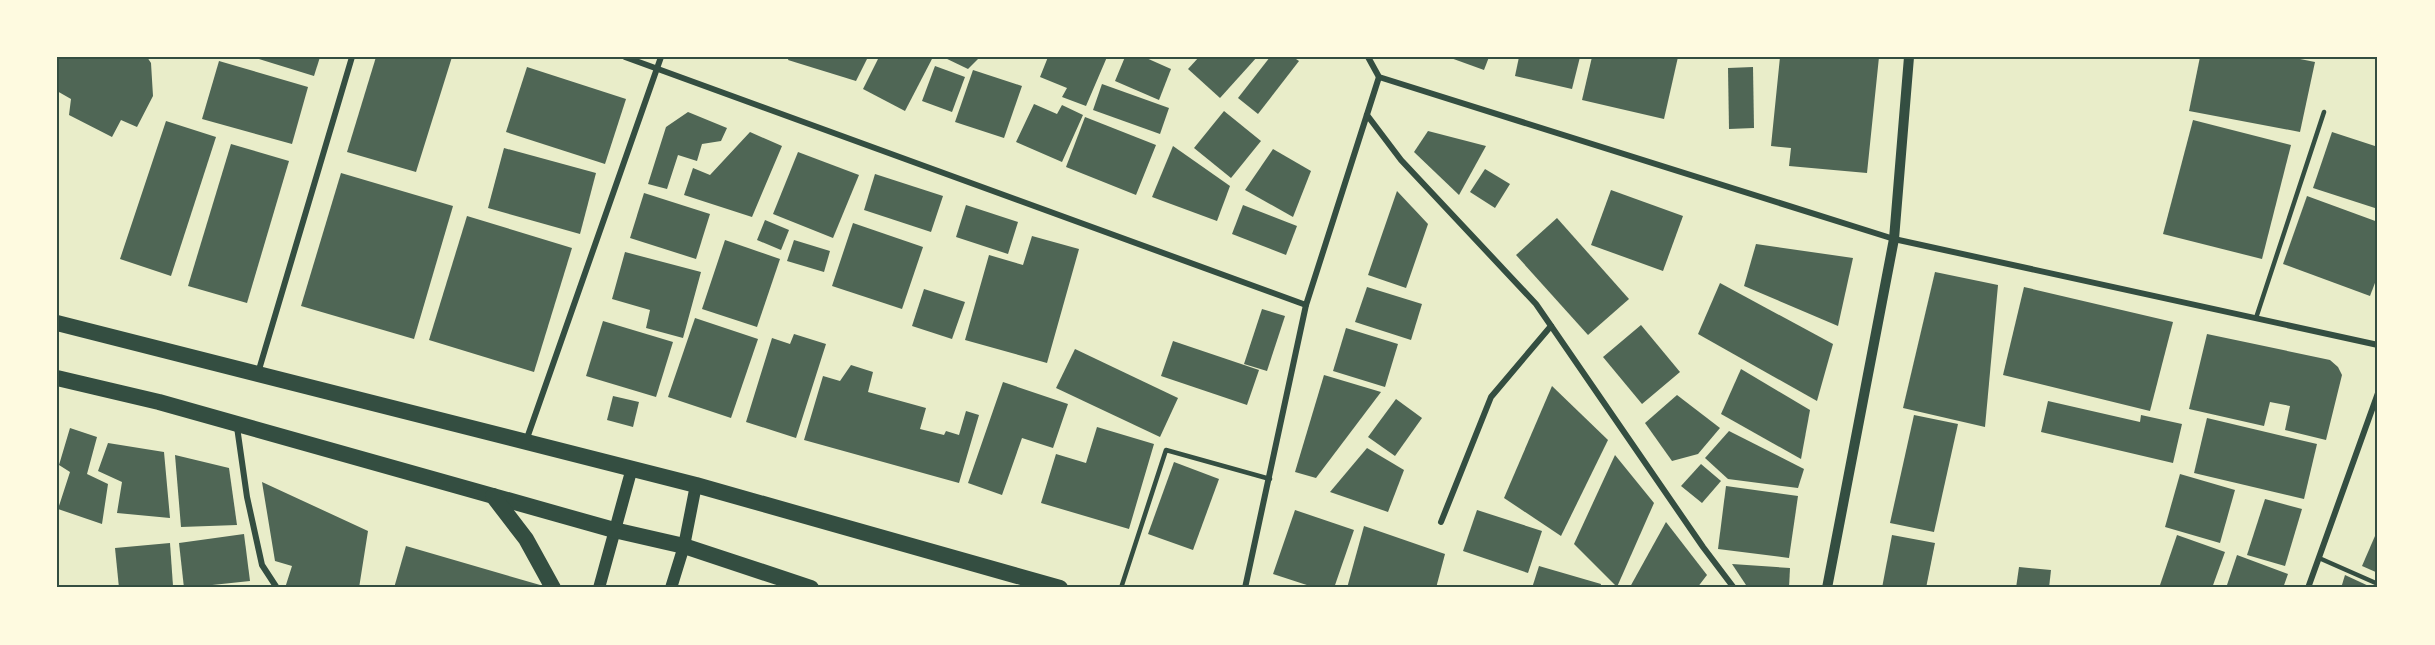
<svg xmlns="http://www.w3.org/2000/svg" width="2435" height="645" font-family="Montserrat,sans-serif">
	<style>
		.building { fill: #4f6655 }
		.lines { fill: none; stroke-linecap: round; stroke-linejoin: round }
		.service { stroke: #344e41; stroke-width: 4.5 }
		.minor { stroke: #344e41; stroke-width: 6 }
		.tertiary { stroke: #344e41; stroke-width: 10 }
		.secondary { stroke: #344e41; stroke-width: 12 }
		.trunk { stroke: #344e41; stroke-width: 16 }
		.neatline { fill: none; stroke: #344e41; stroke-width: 2 }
	</style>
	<rect width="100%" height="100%" fill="#e9edc9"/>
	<g class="building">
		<polygon points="57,57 147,57 151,63 153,96 137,127 121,120 112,137 69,115 71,99 57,91"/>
		<polygon points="252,57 320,57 314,76"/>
		<polygon points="376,57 452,57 416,172 347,152"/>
		<polygon points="789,57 868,57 856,81 788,60"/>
		<polygon points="879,57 933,57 905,111 863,89"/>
		<polygon points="943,57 980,57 968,69"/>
		<polygon points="1048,57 1107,57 1086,106 1062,97 1067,88 1040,77"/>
		<polygon points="1125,57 1144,57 1171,69 1159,100 1115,81"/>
		<polygon points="1199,57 1257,57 1220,98 1188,69"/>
		<polygon points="1270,57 1293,57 1299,61 1258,114 1238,98"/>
		<polygon points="1448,57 1489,57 1484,70"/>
		<polygon points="1519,57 1580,57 1572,89 1515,76"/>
		<polygon points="1592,57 1678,57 1664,119 1582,100"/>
		<polygon points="1780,57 1879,57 1867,173 1789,166 1791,148 1771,146"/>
		<polygon points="2200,57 2290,57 2315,62 2300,132 2189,111"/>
		<polygon points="219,61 308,87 292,144 202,119"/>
		<polygon points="935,66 965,77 952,112 922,101"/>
		<polygon points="527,67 626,99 605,164 506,132"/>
		<polygon points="1753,67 1754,128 1729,129 1728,68"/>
		<polygon points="973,70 1022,86 1004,138 955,122"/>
		<polygon points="1102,84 1169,108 1160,134 1093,110"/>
		<polygon points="1034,104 1057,114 1062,105 1083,115 1062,162 1016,142"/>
		<polygon points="1224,111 1261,141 1231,178 1194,148"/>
		<polygon points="688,112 727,128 721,141 702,144 697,161 678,155 667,189 648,184 666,127"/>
		<polygon points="1085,117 1156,145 1136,195 1066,167"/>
		<polygon points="2193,120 2291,145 2262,259 2163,234"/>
		<polygon points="166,121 216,137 171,276 120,259"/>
		<polygon points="1428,131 1486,146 1459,195 1414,152"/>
		<polygon points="750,132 782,146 752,217 684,195 693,168 710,175"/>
		<polygon points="2332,132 2378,147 2378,209 2313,188"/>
		<polygon points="231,144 289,161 247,303 188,286"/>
		<polygon points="1173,146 1230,186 1217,221 1152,197"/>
		<polygon points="504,148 596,173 580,234 488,208"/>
		<polygon points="1273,149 1311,171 1293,217 1245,190"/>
		<polygon points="798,152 859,175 833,238 773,214"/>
		<polygon points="1485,169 1510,184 1495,208 1470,192"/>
		<polygon points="341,173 453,206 414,339 301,306"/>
		<polygon points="875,174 943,196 931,232 864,210"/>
		<polygon points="1611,190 1683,216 1663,271 1591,245"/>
		<polygon points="1397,191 1428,224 1406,288 1368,275"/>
		<polygon points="644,193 710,214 696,259 630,238"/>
		<polygon points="2307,196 2378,222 2378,275 2370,296 2283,264"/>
		<polygon points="966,205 1018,222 1008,254 956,237"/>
		<polygon points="1243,205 1297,226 1286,255 1232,234"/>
		<polygon points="467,216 572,248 534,372 429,340"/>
		<polygon points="1557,218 1629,299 1588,335 1516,255"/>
		<polygon points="765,220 789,230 781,250 757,240"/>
		<polygon points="853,223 923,247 902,309 832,286"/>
		<polygon points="1032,236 1079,249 1047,363 965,340 989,255 1023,265"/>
		<polygon points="725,240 780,259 757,327 702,309"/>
		<polygon points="794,240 830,251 824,272 787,261"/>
		<polygon points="1756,244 1853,258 1838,326 1744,286"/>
		<polygon points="625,252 701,272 683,338 646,328 650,310 612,299"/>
		<polygon points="1935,272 1998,285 1985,427 1903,408"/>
		<polygon points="1720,283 1833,344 1817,401 1698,334"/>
		<polygon points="1367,287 1422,304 1411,340 1355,322"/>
		<polygon points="2024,287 2173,322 2150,411 2003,375"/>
		<polygon points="924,289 965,302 952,339 912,326"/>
		<polygon points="1262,309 1285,316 1267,371 1244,364"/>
		<polygon points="695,318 758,339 731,418 668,397"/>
		<polygon points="603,321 673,342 656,397 586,376"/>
		<polygon points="1641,325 1680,372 1642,404 1603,357"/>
		<polygon points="1346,328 1398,344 1385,387 1333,371"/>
		<polygon points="794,334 826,344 796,438 746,422 772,338 790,344"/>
		<polygon points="2207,334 2330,360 2338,367 2342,375 2326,440 2285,430 2290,406 2270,402 2264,426 2189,409"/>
		<polygon points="1173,341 1259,370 1247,405 1161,376"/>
		<polygon points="1075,349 1178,398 1160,437 1056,388"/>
		<polygon points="851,365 873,372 868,392 926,408 920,429 944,435 946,431 959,435 966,411 979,415 959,483 804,440 823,376 840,381"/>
		<polygon points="1741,369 1810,410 1801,459 1721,414"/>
		<polygon points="1324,375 1381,392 1316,478 1295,472"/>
		<polygon points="1003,382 1068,404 1053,448 1022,438 1002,495 968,483"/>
		<polygon points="1552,386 1608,440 1561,536 1504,498"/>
		<polygon points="1677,395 1720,428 1698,454 1672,461 1645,423"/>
		<polygon points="613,396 639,402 633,427 607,420"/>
		<polygon points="1396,399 1422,418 1395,456 1368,437"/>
		<polygon points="2048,401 2140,422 2141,415 2182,424 2173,463 2041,432"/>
		<polygon points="1914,415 1958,424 1934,532 1890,523"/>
		<polygon points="2207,418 2317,444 2304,499 2194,473"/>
		<polygon points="1097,427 1154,444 1129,529 1041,503 1056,454 1086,463"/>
		<polygon points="70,428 97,437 87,474 108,484 102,524 58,509 70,472 59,465"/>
		<polygon points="1729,431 1804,469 1798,488 1728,479 1705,458"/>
		<polygon points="108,443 164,452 170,518 117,513 122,482 98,471"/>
		<polygon points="1367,448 1404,470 1388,512 1330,492"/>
		<polygon points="175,455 229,468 237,525 181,527"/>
		<polygon points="1615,455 1654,503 1617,587 1574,544"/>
		<polygon points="1174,462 1219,479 1193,550 1148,534"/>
		<polygon points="1701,464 1721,481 1702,503 1681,486"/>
		<polygon points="2180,474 2235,490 2220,543 2165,527"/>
		<polygon points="262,482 368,531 359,588 285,588 292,566 275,561"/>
		<polygon points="1726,486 1798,496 1789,558 1718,549"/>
		<polygon points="2265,499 2302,509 2285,566 2247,555"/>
		<polygon points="1295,510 1354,530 1334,588 1316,588 1273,574"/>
		<polygon points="1477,510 1542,531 1528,573 1463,551"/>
		<polygon points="1666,522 1707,575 1697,588 1630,587"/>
		<polygon points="1364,526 1445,554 1436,588 1347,588"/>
		<polygon points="2378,529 2378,573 2362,566"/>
		<polygon points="244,534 250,581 184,588 179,543"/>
		<polygon points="1892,535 1935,543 1926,588 1882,588"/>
		<polygon points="2177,535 2225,552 2212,588 2159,588"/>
		<polygon points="170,543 173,586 119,588 115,548"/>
		<polygon points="406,546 547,587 547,588 394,588"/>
		<polygon points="2237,555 2288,574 2283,588 2226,588"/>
		<polygon points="1732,564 1790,568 1789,588 1748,588"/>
		<polygon points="1539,566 1601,584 1600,588 1532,588"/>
		<polygon points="2019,567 2051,570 2049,588 2016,588"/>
		<polygon points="2345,575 2373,588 2341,588"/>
	</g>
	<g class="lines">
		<g class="service">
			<polyline points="2256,318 2324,112"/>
			<polyline points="2319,558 2378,584"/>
			<polyline points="1121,588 1166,450 1270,479"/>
		</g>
		<g class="minor">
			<polyline points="625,57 1306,305"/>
			<polyline points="1368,57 1379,77 1894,239 2378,345"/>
			<polyline points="1367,115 1401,160 1536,304 1703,547 1734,588"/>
			<polyline points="258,373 352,57"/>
			<polyline points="237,427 247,497 262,565 277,588"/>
			<polyline points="526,441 661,57"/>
			<polyline points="1441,522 1491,397 1551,326"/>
			<polyline points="1245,588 1306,305 1379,77"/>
			<polyline points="2308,588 2378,393"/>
		</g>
		<polyline class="tertiary" points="1827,588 1894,239 1909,57"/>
		<g class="secondary">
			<polyline points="599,588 632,468"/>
			<polyline points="671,588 684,546 696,485"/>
		</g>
		<g class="trunk">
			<polyline points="57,323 696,485 1060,588"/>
			<polyline points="57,378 159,402 614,530 684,546 811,588"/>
			<polyline points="493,496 526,539 553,588"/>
		</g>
	</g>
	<rect width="2435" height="645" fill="none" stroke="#fefae0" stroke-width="117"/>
	<rect x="58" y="58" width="2318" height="528" class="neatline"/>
</svg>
